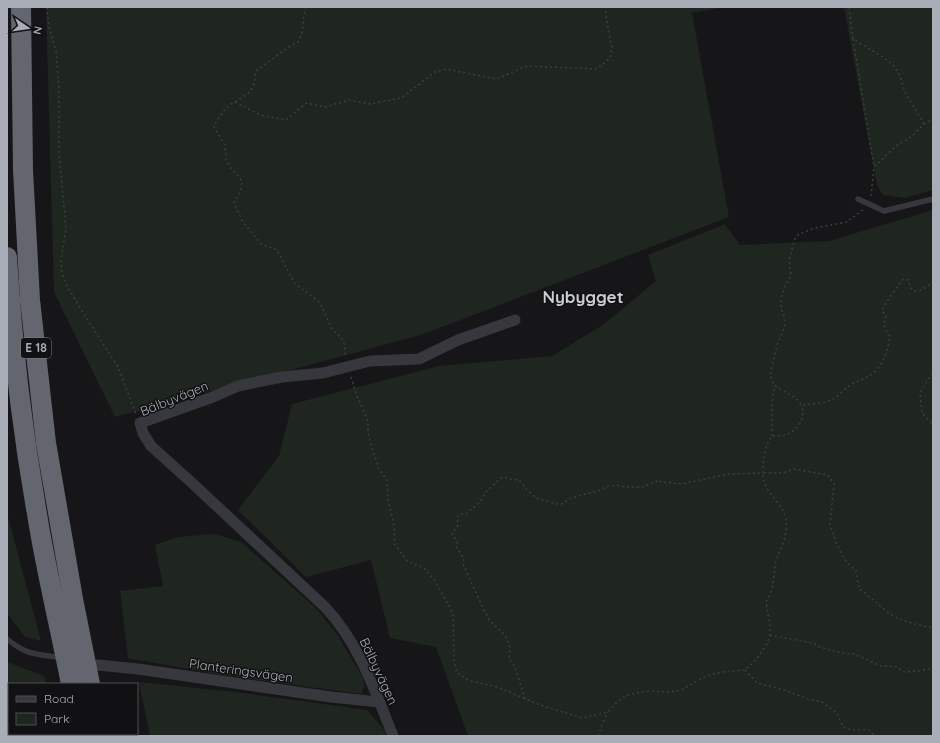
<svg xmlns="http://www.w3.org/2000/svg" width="940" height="743" font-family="Quicksand,sans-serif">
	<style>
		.green { fill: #1e261f }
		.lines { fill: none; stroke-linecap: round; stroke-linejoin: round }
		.path { stroke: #3d3f44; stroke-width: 1.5; stroke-dasharray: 2 3; stroke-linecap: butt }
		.lane { stroke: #37383d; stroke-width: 5.5 }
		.street { stroke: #37383d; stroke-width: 11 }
		.highway { stroke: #63666e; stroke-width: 20 }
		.labels { text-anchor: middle; stroke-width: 3; stroke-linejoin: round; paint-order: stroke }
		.shield { fill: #111113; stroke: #7b7e86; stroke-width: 1 }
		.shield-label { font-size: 12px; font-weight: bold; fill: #a8adb8 }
		.street-label { font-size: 13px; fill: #a8adb8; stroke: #111113 }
		.district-label { font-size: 17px; font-weight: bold; fill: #c9ccd4; stroke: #111113 }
	</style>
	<rect width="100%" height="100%" fill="#161618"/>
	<g class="green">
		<polygon points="46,7 725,7 692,13 729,217 421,335 115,417 54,292"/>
		<polygon points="844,7 933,7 933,190 905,198 883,195 877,185"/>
		<polygon points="933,210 933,736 468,736 436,647 390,638 371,560 306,577 238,510 279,456 292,404 439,366 552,356 603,325 656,281 648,255 725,224 740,245 829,241"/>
		<polygon points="7,513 41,641 25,637 7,613"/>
		<polygon points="215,534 241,542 317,609 338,636 363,678 364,687 361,694 216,674 128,658 120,591 163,586 155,545 178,537"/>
		<polygon points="7,662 44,676 46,684 9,684 9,734 56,734 56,736 7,736"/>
		<polygon points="139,682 236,692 367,710 383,728 386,736 150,736"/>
	</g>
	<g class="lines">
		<g class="path">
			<polyline points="47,7 49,27 56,51 59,89 59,152 66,228 61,261 62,272 66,284 82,311 118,367 136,414"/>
			<path d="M306 7 304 15 302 33 298 42 289 47 256 71C255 77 255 84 251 90 248 95 241 98 236 101 226 106 218 117 214 127L225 145 226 159 230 167 240 178 242 182 241 189 234 203 243 222 261 244 277 250 295 284 317 300 321 305 332 329 342 339 345 346V356"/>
			<polyline points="849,7 853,39 883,57 894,66 900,76 905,92 924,124"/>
			<polyline points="853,39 874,167"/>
			<polyline points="235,102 260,115 286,120 306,103 325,107 349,100 370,104 401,98 435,72 446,69 496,79 527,66 597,69 610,58 612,48 607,22 605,7"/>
			<polyline points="871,196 874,167 896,146 911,137 924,124 933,119"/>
			<path d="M863 210 847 222 815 228 799 234 795 239 789 260 791 275 784 289 781 300V308L784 316 785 326 777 345 770 375C771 378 772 382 774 384 782 393 796 394 801 405 812 404 825 404 835 398 840 395 844 389 849 386 855 382 862 380 869 376 882 369 888 350 890 336 884 329 883 325 886 316L882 311 883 307 903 279 908 280 911 288 914 291 922 290 933 282"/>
			<polyline points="933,374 929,378 920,393 922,413 933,425"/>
			<path d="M351 377 357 396 368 421V433L373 452 377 462 378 468 387 480 388 500 394 525 395 545 407 561 424 568 435 581 453 613 454 662 457 673 468 680 497 687 540 705 582 718 608 712 616 703 624 697 631 694 648 691 669 692 681 690 706 676 722 672 745 670 756 660 767 644 770 635V625L766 602 772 590 776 560 784 541 786 531V519L783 510 768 490 763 479V473H783L794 469 828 475 834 484 830 525 837 545 845 560 856 571 859 589C870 596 878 605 889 613 902 622 918 625 933 628"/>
			<polyline points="772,436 772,404 775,385"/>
			<polyline points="770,635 812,643 823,648 841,653 854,654 881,666 890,666 897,667 903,672 919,671 933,668"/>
			<path d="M745 670 757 683 784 690 808 699 822 702 837 713 843 727C846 728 850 730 853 730 862 731 869 726 874 736"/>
			<path d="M525 699 515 667 509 658 510 647 505 635 490 621 483 608 463 564 464 559 456 546 457 542 452 533 458 525 457 517 460 514H466L479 503 486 492 501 478 505 477 509 479 519 480 528 491 536 498 557 504H562L571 498 601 490 605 487 616 485 625 487H643L659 480 662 483 668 482 681 484 729 474 763 473C763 460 764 447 772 436 776 436 781 436 785 435 798 431 807 417 801 405"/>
			<polyline points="598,736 603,722 608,712"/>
		</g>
		<g class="lane">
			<polyline points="858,199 884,211 933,199"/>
			<path d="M7 639C25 654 34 654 56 657"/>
		</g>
		<g class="street">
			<polyline points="98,665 138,669 331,697 379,702"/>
			<path d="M393 736C375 691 359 643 325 607L191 482 151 446 143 433 140 423 213 397 238 386 282 377 323 373 370 361 419 359 458 340 515 320"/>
		</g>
		<g class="highway">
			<polyline points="21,7 23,170 30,300 46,443 73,599 90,684"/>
			<path d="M7 257C12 344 22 429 37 514 46 571 60 627 71 684"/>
			<polyline points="80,734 80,736"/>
			<polyline points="99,734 100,736"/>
		</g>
	</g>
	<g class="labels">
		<rect class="shield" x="21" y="338" width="30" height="20" rx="3"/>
		<g class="shield-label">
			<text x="36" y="352">E 18</text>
		</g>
		<g class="street-label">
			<text transform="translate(174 398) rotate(-22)" y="5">Bälbyvägen</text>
			<text transform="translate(241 670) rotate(8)" y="5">Planteringsvägen</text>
			<text transform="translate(379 671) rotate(65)" y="5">Bälbyvägen</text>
		</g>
		<g class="district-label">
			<text x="583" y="303">Nybygget</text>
		</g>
	</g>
	<rect width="940" height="743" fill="none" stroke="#a8adb8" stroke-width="16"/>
	<rect x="8" y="683" width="130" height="52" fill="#111113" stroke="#4d4f55"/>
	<rect x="16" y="696" width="20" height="6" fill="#37383d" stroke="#4d4f55"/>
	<text x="44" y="703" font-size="12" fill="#a8adb8">Road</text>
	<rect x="16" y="713" width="20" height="12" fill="#1e261f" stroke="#4d4f55"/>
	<text x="44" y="723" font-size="12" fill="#a8adb8">Park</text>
	<g transform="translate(28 28) rotate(103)" stroke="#111113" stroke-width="3" paint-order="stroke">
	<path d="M0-3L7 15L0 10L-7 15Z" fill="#a8adb8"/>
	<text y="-6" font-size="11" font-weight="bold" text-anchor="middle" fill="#a8adb8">N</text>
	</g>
</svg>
